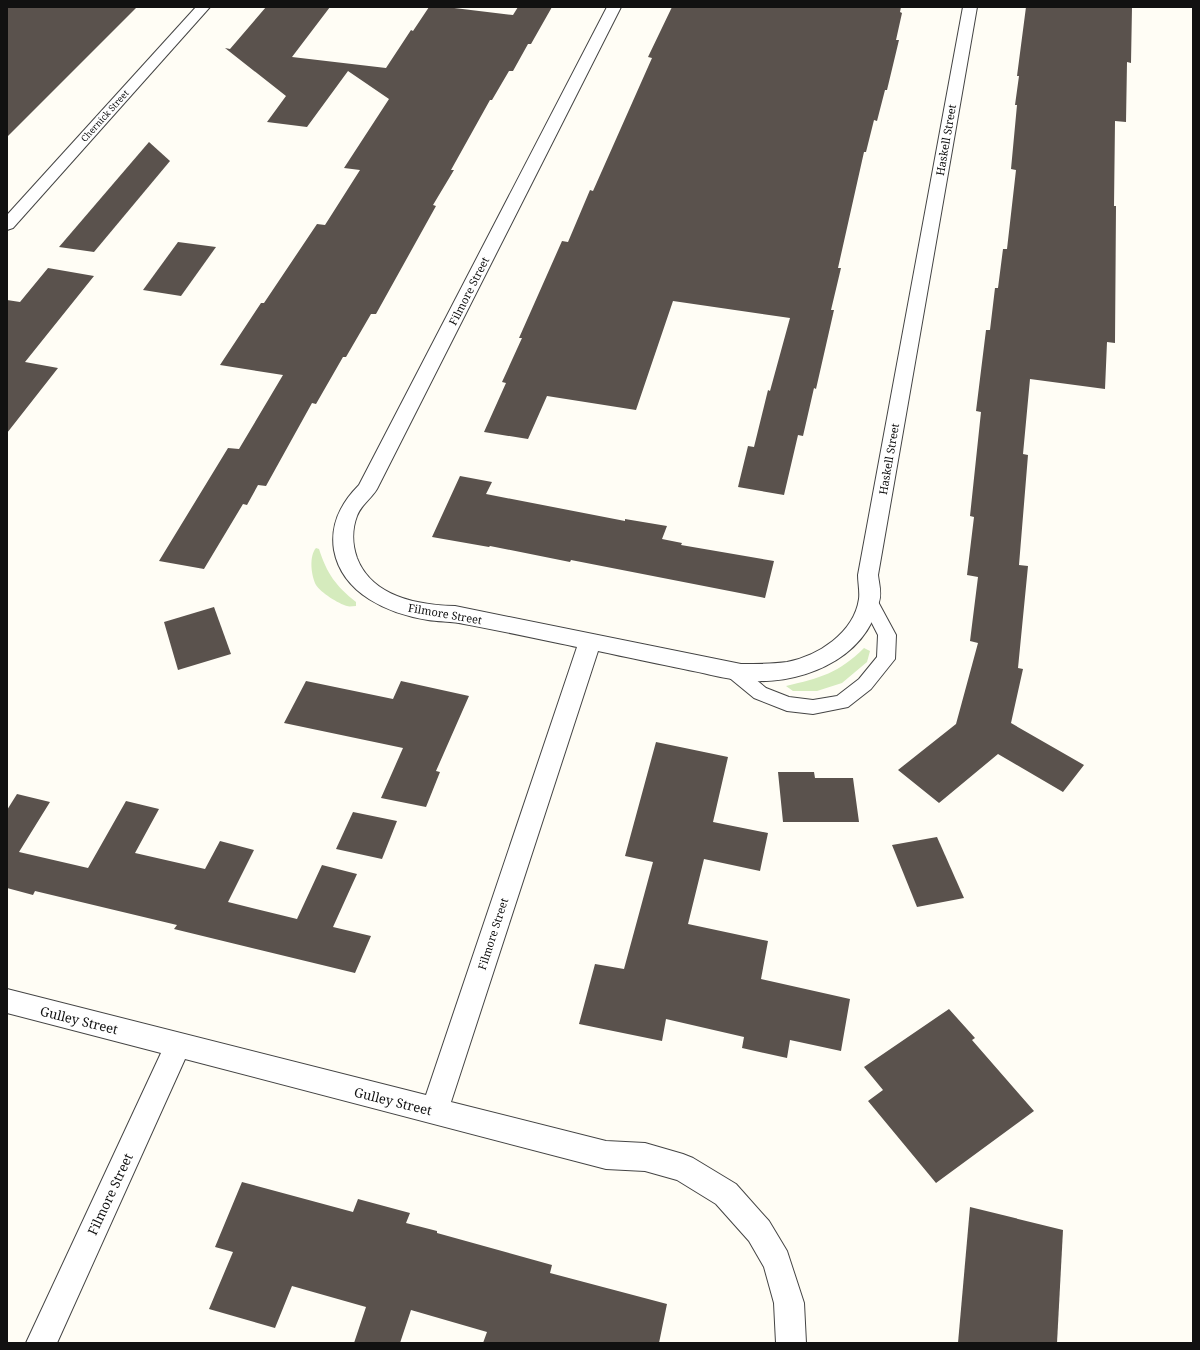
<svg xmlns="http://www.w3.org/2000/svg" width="1200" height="1350" font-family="'Noto Serif',serif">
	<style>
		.green { fill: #d5ebbd }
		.building { fill: #5a524d }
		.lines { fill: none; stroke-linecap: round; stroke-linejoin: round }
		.lane-casing { stroke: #444; stroke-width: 2 }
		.street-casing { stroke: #444; stroke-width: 2 }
		.lane { fill: #fff; fill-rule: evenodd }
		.street { fill: #fff; fill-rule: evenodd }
		.labels { text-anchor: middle; stroke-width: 4; stroke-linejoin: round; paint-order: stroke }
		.far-street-label { font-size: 9px; fill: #111; stroke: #fff }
		.street-label { font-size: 11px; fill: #111; stroke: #fff }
		.near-street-label { font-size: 13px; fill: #111; stroke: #fff }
	</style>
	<rect width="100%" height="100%" fill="#fffdf5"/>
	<g class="green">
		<path d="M316 548 319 549C327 574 336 586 356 602V606C353 606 349 607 347 606 339 604 320 592 316 585 311 575 309 556 316 548Z"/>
		<path d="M864 648 870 651 867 662 842 683 817 691H793L786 686C820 678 839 673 864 648Z"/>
	</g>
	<g class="building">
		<polygon points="7,7 137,7 7,137"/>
		<polygon points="266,7 330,7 292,57 386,68 411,30 413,31 429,7 446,7 513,15 518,7 552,7 531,44 528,44 513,71 509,71 492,100 490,100 451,170 454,170 433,205 436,206 376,314 371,314 346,357 343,357 316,404 312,403 266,486 258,485 247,505 243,504 204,569 159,561 228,448 239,449 283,375 220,365 261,303 264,303 317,224 325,225 360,170 344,168 389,99 348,71 307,127 267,122 286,96 225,48 230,49"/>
		<polygon points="672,7 901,7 900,12 902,13 896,40 899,40 887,90 885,90 877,121 874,120 866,152 864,152 838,268 841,268 831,310 834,310 816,389 814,388 803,436 798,435 784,495 738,487 748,446 754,447 768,390 770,391 790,318 673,301 636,410 547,396 528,439 484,432 506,383 502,382 522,338 519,338 562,241 568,242 590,190 593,191 652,58 648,57"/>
		<polygon points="1026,7 1132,7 1131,63 1127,62 1126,122 1115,121 1114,206 1116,206 1115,343 1107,342 1105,389 1030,379 1023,454 1028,455 1019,565 1028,566 1018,668 1023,669 1011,723 1084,765 1063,792 998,754 939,803 898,770 956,724 978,643 970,641 978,577 967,575 974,517 970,516 981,412 976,411 986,330 990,330 995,288 998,288 1003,249 1007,249 1016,170 1011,169 1017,105 1015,105 1019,76 1017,76"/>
		<polygon points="149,142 170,161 94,252 59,247"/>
		<polygon points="178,242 216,247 181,296 143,290"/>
		<polygon points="48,268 94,276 25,362 58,368 7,433 7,300 20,302"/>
		<polygon points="460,476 492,482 486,494 625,521 625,519 667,526 662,539 682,543 681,545 774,561 765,598 571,560 570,562 490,546 489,547 432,537"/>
		<polygon points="214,607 231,654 178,670 164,622"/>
		<polygon points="306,681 393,699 401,681 469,696 436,771 440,772 426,807 381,798 403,748 284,723"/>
		<polygon points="656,742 728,757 713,822 768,833 760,871 704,859 688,924 768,941 761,979 850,999 841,1051 790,1040 787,1058 742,1048 744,1037 666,1019 662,1041 579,1024 595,964 624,969 653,862 625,856"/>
		<polygon points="778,772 814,772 815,778 853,778 859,822 783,822"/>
		<polygon points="17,794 50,802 19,852 88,868 126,801 159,809 135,853 205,869 220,841 254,850 228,902 297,919 322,865 357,874 333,927 371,936 355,973 174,929 177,925 35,891 33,895 7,888 7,810"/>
		<polygon points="353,812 397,821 382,859 336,849"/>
		<polygon points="937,837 964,898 917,907 892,845"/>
		<polygon points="949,1009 975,1038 972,1040 1034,1111 936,1183 868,1101 883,1090 864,1067"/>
		<polygon points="242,1182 353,1212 358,1199 410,1213 406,1223 437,1231 437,1233 552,1265 550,1273 667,1304 659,1343 483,1343 487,1332 411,1310 400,1343 354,1343 366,1307 292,1286 275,1328 209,1309 233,1252 215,1247"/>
		<polygon points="970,1207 1063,1230 1057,1343 958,1343"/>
	</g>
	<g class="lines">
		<defs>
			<polygon id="lane" points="870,596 876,598 896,635 895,659 871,689 848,707 813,714 787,711 754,698 726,675 723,670 726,665 732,663 738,665 766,688 789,697 813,700 837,696 859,679 877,657 878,635 861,602 864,598"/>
			<g id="street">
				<polygon points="196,7 210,7 13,228 7,230 7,215"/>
				<path d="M607 7H621L377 489C371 499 361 505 357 516 352 529 352 544 357 558 372 597 418 605 455 606L741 664C756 664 772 664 787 662 818 656 854 633 859 599 860 591 858 583 858 575L963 7H977L878 575C879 584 882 593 879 602 865 662 796 687 741 680 725 679 709 674 693 671 661 664 629 658 598 651L451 1102 606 1141 645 1143 683 1154 693 1158 736 1184 769 1221 787 1251 804 1303 806 1343H776L774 1303 764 1267 749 1241 716 1204 677 1180 645 1171 606 1169 185 1059 57 1343H26L161 1053 7 1013V989L426 1095 577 647C539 639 502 631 464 624 452 621 440 622 428 620 389 614 342 594 334 550 330 524 341 503 359 485Z"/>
			</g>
		</defs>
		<use href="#lane" class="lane-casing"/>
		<use href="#street" class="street-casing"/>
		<use href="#lane" class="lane"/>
		<use href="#street" class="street"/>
	</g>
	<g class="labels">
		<g class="far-street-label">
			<text transform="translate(105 116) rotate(-48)" y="3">Chernick Street</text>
		</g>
		<g class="street-label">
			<text transform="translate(946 140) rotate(-80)" y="4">Haskell Street</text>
			<text transform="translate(469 291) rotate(-63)" y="4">Filmore Street</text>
			<text transform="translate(889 459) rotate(-80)" y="4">Haskell Street</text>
			<text transform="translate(445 614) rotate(10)" y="4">Filmore Street</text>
			<text transform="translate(493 934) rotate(-72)" y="4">Filmore Street</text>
		</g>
		<g class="near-street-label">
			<text transform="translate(79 1020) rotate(14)" y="5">Gulley Street</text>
			<text transform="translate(393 1101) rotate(14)" y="5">Gulley Street</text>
			<text transform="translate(110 1194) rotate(-65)" y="5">Filmore Street</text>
		</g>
	</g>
	<rect width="1200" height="1350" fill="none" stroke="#111111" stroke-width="16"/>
</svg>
